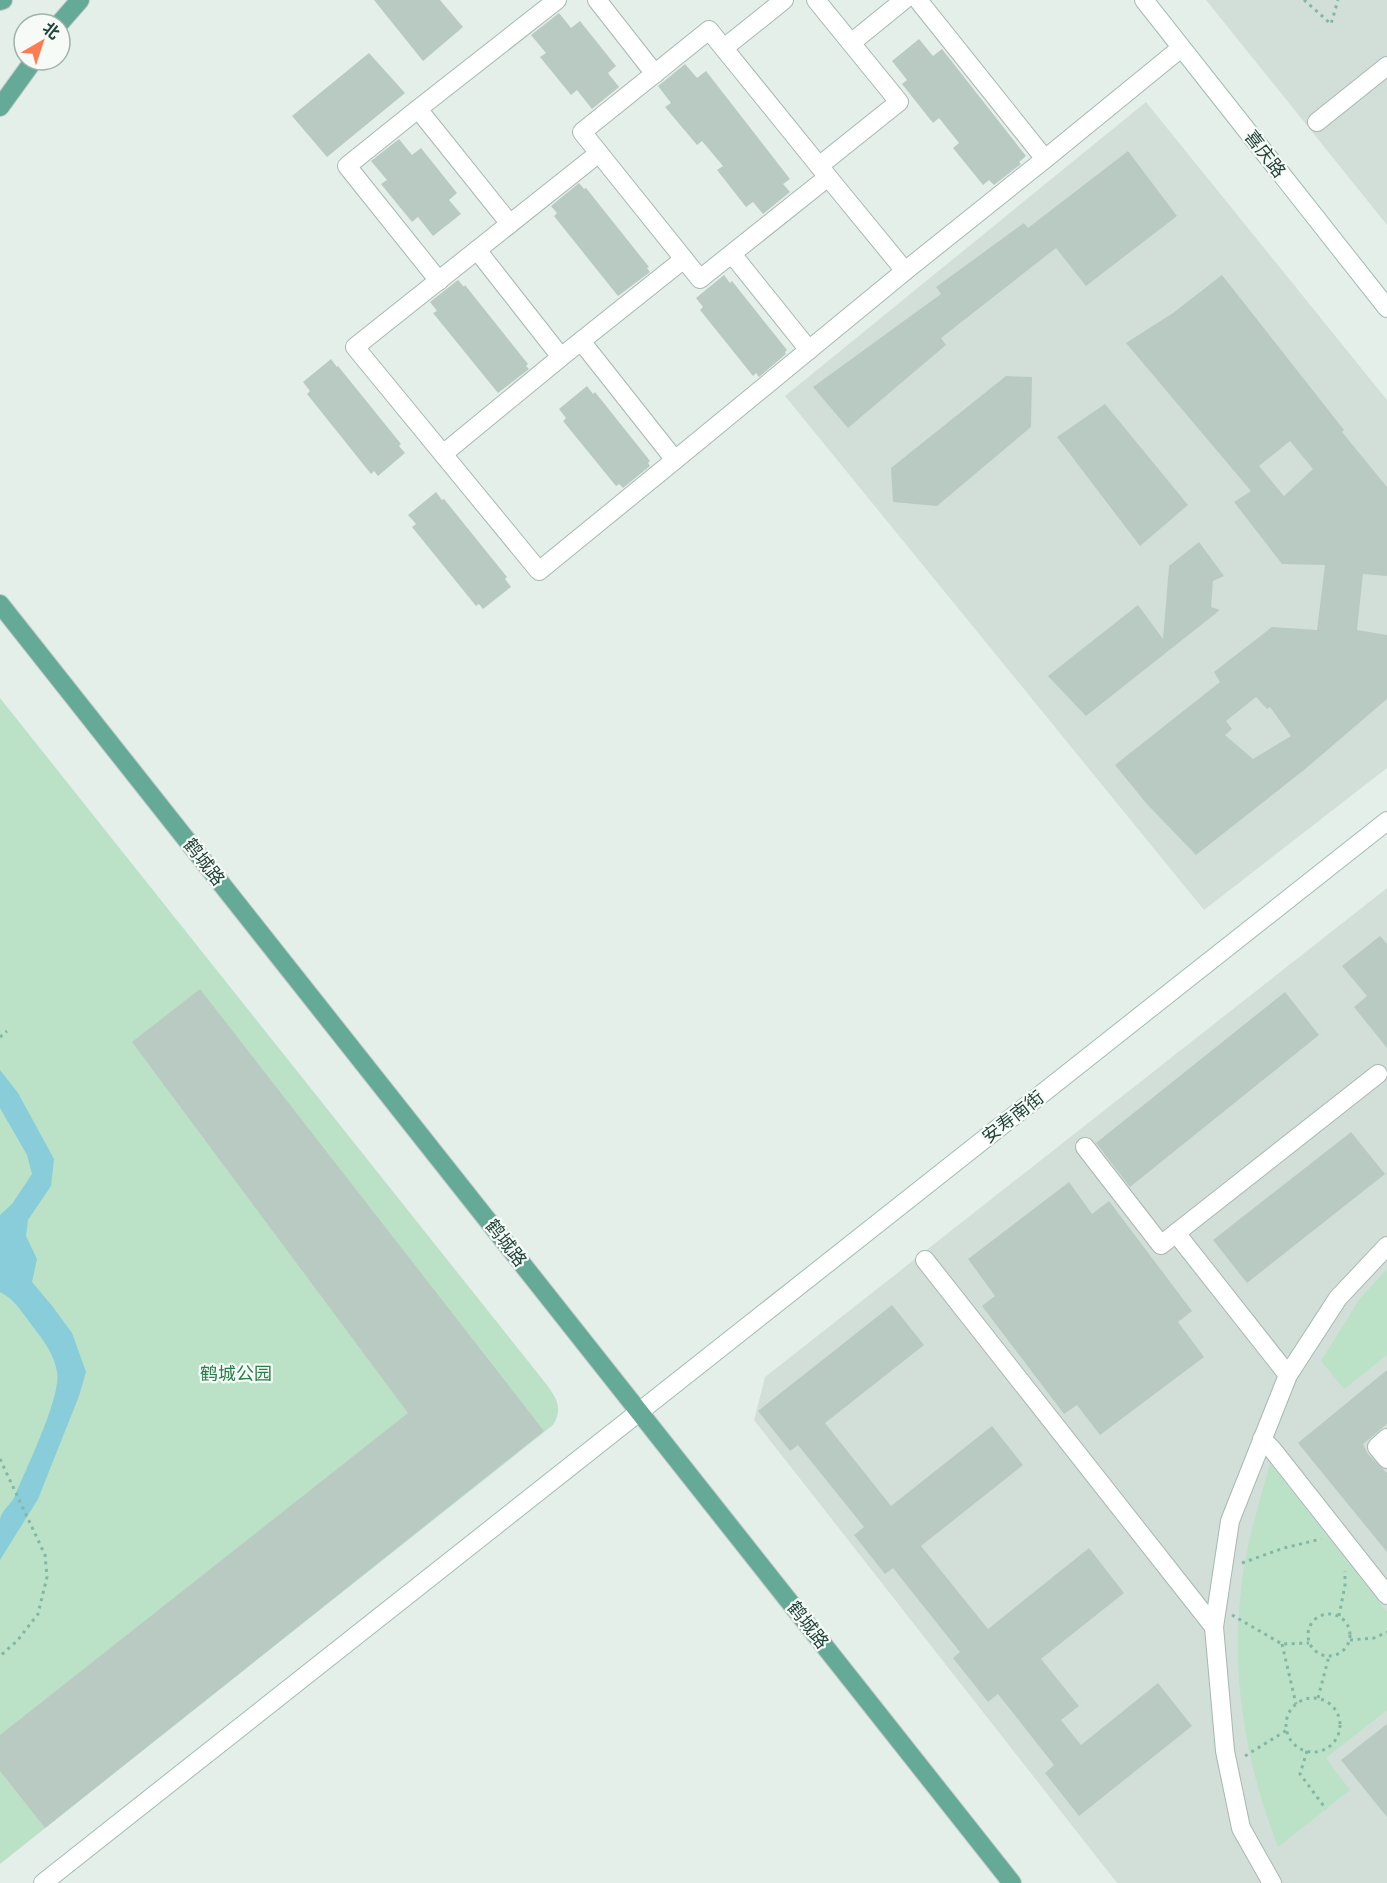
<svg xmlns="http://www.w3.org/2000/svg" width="1387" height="1883" font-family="'Space Grotesk','Noto Sans SC',sans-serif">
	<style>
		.built { fill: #d2dfd9 }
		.green { fill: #bbe2c6 }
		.water { fill: #88cdd9 }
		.building { fill: #b9cac3; fill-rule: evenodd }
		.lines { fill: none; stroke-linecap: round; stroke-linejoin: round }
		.street-casing { stroke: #a6b8b2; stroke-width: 20 }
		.secondary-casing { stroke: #a1bcb3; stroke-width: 20 }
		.primary-casing { stroke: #c1cac8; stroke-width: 20 }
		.path { stroke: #82b6a5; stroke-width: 3; stroke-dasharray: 3 4.5; stroke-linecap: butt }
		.street { stroke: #fff; stroke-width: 18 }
		.secondary { stroke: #fff; stroke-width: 18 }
		.primary { stroke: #65a997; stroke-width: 18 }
		.labels { text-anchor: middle; stroke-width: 4.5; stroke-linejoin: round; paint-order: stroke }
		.street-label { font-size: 18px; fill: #21433a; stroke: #f6fbf8 }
		.park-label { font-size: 18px; fill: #277f49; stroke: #f6fbf8 }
	</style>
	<rect width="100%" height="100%" fill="#e4efea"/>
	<g class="built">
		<polygon points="1206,0 1387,0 1387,225"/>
		<polygon points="1146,102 1387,400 1387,768 1204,910 785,396"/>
		<polygon points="1387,888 1387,1883 1117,1883 754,1420 765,1377"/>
	</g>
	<g class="green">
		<path d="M0 698 547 1385C557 1399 563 1409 553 1425L0 1864Z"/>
		<polygon points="1387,1269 1387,1355 1344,1389 1321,1361 1359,1300"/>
		<path d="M1270 1463 1387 1612V1710L1326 1758 1350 1790 1278 1847C1240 1749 1226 1647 1249 1542 1255 1516 1263 1489 1270 1463Z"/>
	</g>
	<path class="water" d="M0 1070 18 1093 54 1159 51 1186 28 1220 26 1236 37 1259 32 1282 53 1307 72 1333 86 1372 79 1396 38 1499 0 1560C0 1547 0 1531 0 1519 2 1510 11 1504 15 1496 25 1471 62 1396 57 1372 54 1354 44 1341 34 1328 22 1313 17 1301 0 1292V1215L12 1204 32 1174 27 1155 0 1108Z"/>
	<g class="building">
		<polygon points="374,0 440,0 463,27 423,61"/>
		<polygon points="559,13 571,28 580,21 616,66 608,73 619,87 592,109 577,90 571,95 540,57 546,53 531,35"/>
		<polygon points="919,39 933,56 942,49 1026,156 1019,162 1021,164 994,185 989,180 983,185 953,148 959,143 939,118 933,123 902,84 907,80 892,61"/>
		<polygon points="369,53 405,93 327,157 292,116"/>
		<polygon points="685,64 697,78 706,71 790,179 783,184 790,192 763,214 753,202 746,207 717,170 723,166 702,141 697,145 665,107 671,103 658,86"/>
		<polygon points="399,139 412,155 421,148 457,193 449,200 461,214 433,236 418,217 412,222 381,184 387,180 371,161"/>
		<polygon points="1128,151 1177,216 1086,286 1056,248 941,338 946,345 848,428 813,387 941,294 936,287 1024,223 1028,228"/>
		<polygon points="579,183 584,189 586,188 649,267 647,268 650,272 618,296 554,216 557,213 551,206"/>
		<polygon points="724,275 730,283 732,281 787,350 785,352 786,354 759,377 756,373 753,376 700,310 703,307 696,298"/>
		<path d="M1222 275 1344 430 1342 432 1387 487V576L1363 574 1357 630 1387 635V699L1304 770 1196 855 1146 803 1115 765 1220 682 1214 672 1272 627 1317 630 1325 565 1282 564 1234 502 1251 491 1126 343 1173 313ZM1290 441 1313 469 1284 496 1259 466ZM1256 697 1267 709 1270 707 1291 736 1253 759 1225 735 1232 729 1226 721Z"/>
		<polygon points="458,280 464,287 465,285 528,364 526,366 529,369 498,393 433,313 437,311 430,302"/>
		<polygon points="331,359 337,367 338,366 401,444 399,446 405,453 378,476 374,471 371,474 307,394 310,391 303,382"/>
		<polygon points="1006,376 1032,377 1031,427 937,506 893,502 891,468"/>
		<polygon points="587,386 593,394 595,392 650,461 648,463 650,466 623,488 619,484 616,486 563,421 566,418 559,409"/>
		<polygon points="1105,404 1188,505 1140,546 1057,437"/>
		<polygon points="436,492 442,500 444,499 507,577 505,579 511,587 483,609 479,604 476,606 412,527 416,524 408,515"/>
		<polygon points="1199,542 1224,576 1213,581 1211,607 1220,610 1086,716 1048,676 1138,605 1163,639 1169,566"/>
		<polygon points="1380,936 1387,944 1387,1048 1354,1007 1367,996 1342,966"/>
		<polygon points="200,989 544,1431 45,1828 0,1771 0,1735 408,1413 132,1042"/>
		<polygon points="1285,992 1319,1035 1130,1187 1096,1143"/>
		<polygon points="1351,1132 1385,1174 1247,1283 1213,1240"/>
		<polygon points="1069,1182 1092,1214 1109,1201 1192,1311 1178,1322 1204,1357 1100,1435 1077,1405 1064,1414 982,1306 995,1296 968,1259"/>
		<polygon points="892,1305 924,1345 825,1423 891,1506 992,1426 1023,1465 921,1546 988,1629 1089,1548 1124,1593 1041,1659 1079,1706 1061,1720 1081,1745 1158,1683 1192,1726 1079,1816 1045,1773 1054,1765 998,1694 988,1702 953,1658 960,1652 893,1568 885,1574 854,1535 864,1527 798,1445 790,1451 758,1411"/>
		<polygon points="1387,1370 1387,1424 1363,1444 1368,1454 1387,1473 1387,1552 1298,1443"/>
		<polygon points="1387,1724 1387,1817 1341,1760"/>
	</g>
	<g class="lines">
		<defs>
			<g id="street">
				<polyline points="597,0 655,74"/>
				<polyline points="816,0 899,102 819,166"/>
				<polygon points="709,30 828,177 700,279 582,132"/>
				<polyline points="851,43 904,0"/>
				<polyline points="724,48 784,0"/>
				<polyline points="418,109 557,0"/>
				<polyline points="1317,122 1387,66"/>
				<polyline points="599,153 477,250 561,357 684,259"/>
				<polyline points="1045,159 1181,48"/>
				<polyline points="477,250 355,347 539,571 675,460 581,341"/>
				<polyline points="732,254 809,350"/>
				<polyline points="905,271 1045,159 918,0"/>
				<polyline points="439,281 347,166 418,109 510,224"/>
				<polyline points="443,454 561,357"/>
				<polyline points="675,460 905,271 828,177"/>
				<polyline points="1085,1147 1161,1245 1176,1233"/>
				<polyline points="925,1260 1214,1627"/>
				<polyline points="1288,1375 1176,1233 1378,1074"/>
				<polyline points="1387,1438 1377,1447 1387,1459"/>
				<polyline points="1262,1439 1272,1449 1387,1595"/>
				<polyline points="1272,1883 1241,1828 1225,1751 1214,1627 1230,1521 1288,1375 1338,1298 1387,1246"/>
			</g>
			<g id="secondary">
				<polyline points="1144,0 1387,308"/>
				<polyline points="43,1883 1387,821"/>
			</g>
			<g id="primary">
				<polyline points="0,1 3,0"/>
				<polyline points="59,24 80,0"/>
				<polyline points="0,107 34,60"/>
				<polyline points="0,604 1012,1883"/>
			</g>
		</defs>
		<use href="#street" class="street-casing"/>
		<use href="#secondary" class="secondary-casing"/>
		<use href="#primary" class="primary-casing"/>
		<g class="path">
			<polyline points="1304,0 1331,24 1338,0"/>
			<polyline points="0,1037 7,1031"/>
			<polyline points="0,1459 45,1555 47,1577 38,1614 17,1641 0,1656"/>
			<polyline points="1242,1563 1284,1548 1321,1539"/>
			<circle cx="1329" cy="1635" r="21"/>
			<polyline points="1232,1615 1282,1644 1309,1643"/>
			<polyline points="1339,1616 1345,1585 1345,1571"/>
			<polyline points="1350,1640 1374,1638 1387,1632"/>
			<polyline points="1282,1644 1296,1704"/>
			<circle cx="1313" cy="1725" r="27"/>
			<polyline points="1318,1698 1329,1656"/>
			<polyline points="1307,1751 1300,1774 1326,1809"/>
			<polyline points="1245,1756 1287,1730"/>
		</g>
		<use href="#street" class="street"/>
		<use href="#secondary" class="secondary"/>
		<use href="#primary" class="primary"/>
	</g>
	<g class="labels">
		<g class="street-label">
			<text transform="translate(1265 154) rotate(52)" y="6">喜庆路</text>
			<text transform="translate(204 862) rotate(52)" y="6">鹤城路</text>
			<text transform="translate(1013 1117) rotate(-38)" y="6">安寿南街</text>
			<text transform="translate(506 1243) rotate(52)" y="6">鹤城路</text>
			<text transform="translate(808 1625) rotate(52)" y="6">鹤城路</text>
		</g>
		<g class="park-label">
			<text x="236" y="1380">鹤城公园</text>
		</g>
	</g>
	<g transform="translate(42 42) rotate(39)"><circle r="28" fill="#f6fbf8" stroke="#a1b1ac" stroke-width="1.5"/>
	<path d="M0-4.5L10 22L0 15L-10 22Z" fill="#ff7c53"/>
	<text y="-9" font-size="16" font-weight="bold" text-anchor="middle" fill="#21433a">北</text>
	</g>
</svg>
